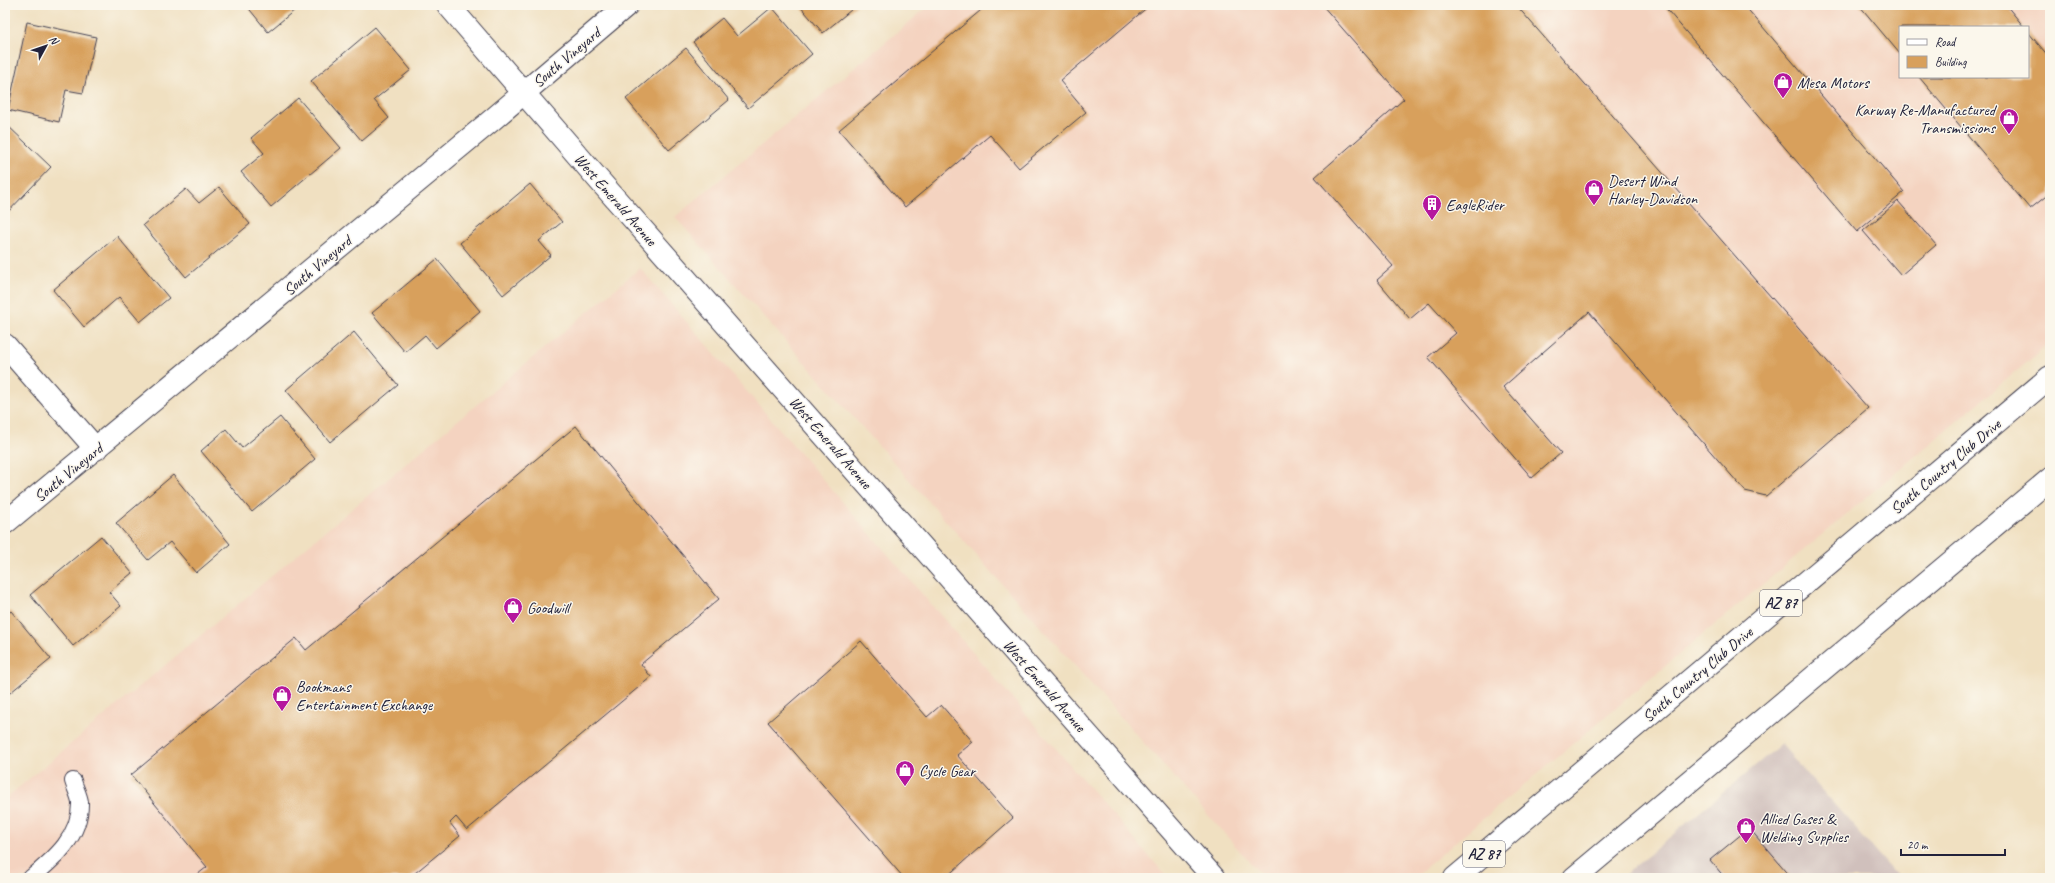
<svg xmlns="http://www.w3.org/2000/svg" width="2055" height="883" font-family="Caveat,sans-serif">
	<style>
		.built { fill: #f4d3c0; fill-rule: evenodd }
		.industrial { fill: #d0c0bc }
		.building { fill: #d8a05c }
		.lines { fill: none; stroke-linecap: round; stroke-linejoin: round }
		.lane-casing { stroke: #413e4f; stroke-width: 18 }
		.street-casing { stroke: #413e4f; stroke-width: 24 }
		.primary-casing { stroke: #413e4f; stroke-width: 24 }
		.lane { stroke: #fff; stroke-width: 16 }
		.street { stroke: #fff; stroke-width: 22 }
		.primary { stroke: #fff; stroke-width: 22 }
		.labels { text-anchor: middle; stroke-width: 3; stroke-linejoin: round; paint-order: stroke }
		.shield { fill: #fbf7ec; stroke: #636270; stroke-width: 1 }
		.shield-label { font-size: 15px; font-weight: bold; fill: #22223b }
		.street-label { font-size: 16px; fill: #22223b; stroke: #fbf7ec }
		.poi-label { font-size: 16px; fill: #22223b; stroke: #fbf7ec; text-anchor: start }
	</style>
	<rect width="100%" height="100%" fill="#fbf7ec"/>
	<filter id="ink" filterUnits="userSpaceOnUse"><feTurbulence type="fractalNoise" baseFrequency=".025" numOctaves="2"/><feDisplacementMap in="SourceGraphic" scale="8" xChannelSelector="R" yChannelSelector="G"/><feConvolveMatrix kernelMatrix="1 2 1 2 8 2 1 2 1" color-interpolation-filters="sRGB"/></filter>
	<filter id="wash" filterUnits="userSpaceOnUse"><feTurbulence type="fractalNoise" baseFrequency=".012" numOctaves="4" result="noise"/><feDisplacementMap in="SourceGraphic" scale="16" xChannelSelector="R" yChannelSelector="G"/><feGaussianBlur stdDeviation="0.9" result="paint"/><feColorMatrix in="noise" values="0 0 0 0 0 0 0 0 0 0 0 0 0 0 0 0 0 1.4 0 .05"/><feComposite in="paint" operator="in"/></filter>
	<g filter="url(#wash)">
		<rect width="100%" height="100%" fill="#f0e0c1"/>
		<g class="built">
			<path d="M930 5H2050V343L1413 878H1264L675 217ZM1900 27H2028V77H1900Z"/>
			<polygon points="640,268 1168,878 5,878 5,799"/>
		</g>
		<polygon class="industrial" points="1781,744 1899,878 1621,878"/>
		<g id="blocks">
			<g class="building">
				<polygon points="246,5 301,5 268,32"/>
				<polygon points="799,5 857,5 823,33"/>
				<polygon points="987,5 1150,5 1060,81 1086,112 1019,168 990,135 905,207 839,130"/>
				<polygon points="1322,5 1516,5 1868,408 1766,496 1745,491 1589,312 1503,387 1561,453 1532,478 1428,357 1456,333 1429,303 1410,319 1377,280 1393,266 1315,177 1404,99"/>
				<polygon points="1663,5 1744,5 1904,192 1857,232"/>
				<polygon points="1859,5 2006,5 2024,27 1900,27 1900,54"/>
				<polygon points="772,7 812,54 748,108 693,42 722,18 737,36"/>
				<polygon points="27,22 96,37 83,93 66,90 59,122 8,110"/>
				<polygon points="375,27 411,70 374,100 389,118 362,141 311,81"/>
				<polygon points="2028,32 2050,58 2050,193 2030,209 1919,77 2028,77"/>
				<polygon points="686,48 729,100 669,150 626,99"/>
				<polygon points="298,98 341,148 271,207 241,172 264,153 251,138"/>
				<polygon points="5,123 51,167 5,215"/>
				<polygon points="530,184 562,222 539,241 551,255 503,295 460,243"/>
				<polygon points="219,187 250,224 186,277 143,225 186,189 199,203"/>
				<polygon points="1898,201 1936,245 1901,275 1863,231"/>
				<polygon points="117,236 169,298 140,322 119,297 84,327 53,290"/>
				<polygon points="437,259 480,311 436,348 425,335 405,352 372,313"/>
				<polygon points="354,332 398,385 330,442 286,390"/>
				<polygon points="280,417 315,459 252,512 201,451 226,429 242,448"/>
				<polygon points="576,426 719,599 641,664 651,677 467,830 456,817 450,823 460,836 409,878 193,878 207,867 131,775 296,638 306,650"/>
				<polygon points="173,475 230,544 196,573 170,542 148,560 116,523"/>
				<polygon points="101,536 132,573 109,592 121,606 73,646 30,595"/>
				<polygon points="11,611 51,659 5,697 5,616"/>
				<polygon points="861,641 927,717 941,705 973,742 957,755 1013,818 945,878 904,878 768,722"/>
				<polygon points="1749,828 1792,878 1725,878 1710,860"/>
			</g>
		</g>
	</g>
	<g filter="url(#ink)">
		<use href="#blocks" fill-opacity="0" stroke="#413e4f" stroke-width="1"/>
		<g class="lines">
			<defs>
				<path id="lane" d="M31 878C55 858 81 836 80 802 79 795 75 788 73 781"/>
				<g id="street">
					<polyline points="448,5 598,179 1214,878"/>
					<polyline points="5,345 96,449"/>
					<polyline points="5,523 492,120 627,5"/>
				</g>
				<g id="primary">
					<polyline points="1455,878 2050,377"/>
					<polyline points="1574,878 2050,479"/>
				</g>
			</defs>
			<use href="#lane" class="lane-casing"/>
			<use href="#street" class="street-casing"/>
			<use href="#primary" class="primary-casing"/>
			<use href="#lane" class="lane"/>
			<use href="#street" class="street"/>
			<use href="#primary" class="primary"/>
		</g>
	</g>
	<defs>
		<symbol id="shop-pin" viewBox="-11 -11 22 30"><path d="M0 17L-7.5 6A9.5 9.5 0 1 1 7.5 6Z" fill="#b5179e" stroke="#fbf7ec"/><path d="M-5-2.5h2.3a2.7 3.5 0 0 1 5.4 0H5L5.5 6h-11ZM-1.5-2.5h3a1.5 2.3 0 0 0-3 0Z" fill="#fff"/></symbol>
		<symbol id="building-pin" viewBox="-11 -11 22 30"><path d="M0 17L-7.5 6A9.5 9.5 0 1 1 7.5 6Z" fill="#b5179e" stroke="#fbf7ec"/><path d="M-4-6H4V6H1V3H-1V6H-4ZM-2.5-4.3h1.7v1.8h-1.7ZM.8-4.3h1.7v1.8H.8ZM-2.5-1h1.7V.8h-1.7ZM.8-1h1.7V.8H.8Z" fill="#fff"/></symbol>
	</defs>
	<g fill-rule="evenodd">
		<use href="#shop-pin" x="1772" y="71" width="22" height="30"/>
		<use href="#shop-pin" x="1998" y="107" width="22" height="30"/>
		<use href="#shop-pin" x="1583" y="178" width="22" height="30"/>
		<use href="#building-pin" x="1421" y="193" width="22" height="30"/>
		<use href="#shop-pin" x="502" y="596" width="22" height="30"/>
		<use href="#shop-pin" x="271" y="684" width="22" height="30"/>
		<use href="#shop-pin" x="894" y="759" width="22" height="30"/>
		<use href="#shop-pin" x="1735" y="816" width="22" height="30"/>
	</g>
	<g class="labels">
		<g class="shield">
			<rect x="1760" y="590" width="42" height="26" rx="3"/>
			<rect x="1463" y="841" width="42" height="26" rx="3"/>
		</g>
		<g class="shield-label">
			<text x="1781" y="608">AZ 87</text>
			<text x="1484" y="859">AZ 87</text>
		</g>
		<g class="street-label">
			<text transform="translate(566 57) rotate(-40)" y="6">South Vineyard</text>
			<text transform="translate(616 199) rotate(49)" y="6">West Emerald Avenue</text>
			<text transform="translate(317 265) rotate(-40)" y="6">South Vineyard</text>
			<text transform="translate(831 442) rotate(49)" y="6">West Emerald Avenue</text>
			<text transform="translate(1945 466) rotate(-40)" y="6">South Country Club Drive</text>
			<text transform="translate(68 472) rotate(-39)" y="6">South Vineyard</text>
			<text transform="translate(1697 674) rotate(-40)" y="6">South Country Club Drive</text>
			<text transform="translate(1045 685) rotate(49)" y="6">West Emerald Avenue</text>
		</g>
		<g class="poi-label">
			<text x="1797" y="88">Mesa Motors</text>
			<text x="1995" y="115" text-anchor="end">Karway Re-Manufactured<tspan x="1995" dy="18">Transmissions</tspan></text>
			<text x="1608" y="186">Desert Wind<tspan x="1608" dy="18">Harley-Davidson</tspan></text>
			<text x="1446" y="210">EagleRider</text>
			<text x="527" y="613">Goodwill</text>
			<text x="296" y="692">Bookmans<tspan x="296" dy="18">Entertainment Exchange</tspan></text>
			<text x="919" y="776">Cycle Gear</text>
			<text x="1760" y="824">Allied Gases &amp;<tspan x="1760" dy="18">Welding Supplies</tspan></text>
		</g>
	</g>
	<rect width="2055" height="883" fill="none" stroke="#fbf7ec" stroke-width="20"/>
	<rect x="1899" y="26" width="130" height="52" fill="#fbf7ec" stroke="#a4a2a5"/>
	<rect x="1907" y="39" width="20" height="6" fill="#ffffff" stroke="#a4a2a5"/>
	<text x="1935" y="46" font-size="12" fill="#22223b">Road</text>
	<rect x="1907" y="56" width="20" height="12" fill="#d8a05c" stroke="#a4a2a5"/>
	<text x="1935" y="66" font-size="12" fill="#22223b">Building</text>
	<g transform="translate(46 46) rotate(50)" stroke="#fbf7ec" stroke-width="3" paint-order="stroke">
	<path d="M0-3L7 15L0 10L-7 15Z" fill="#22223b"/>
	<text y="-6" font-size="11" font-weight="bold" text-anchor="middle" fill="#22223b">N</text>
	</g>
	<path d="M1901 849v6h104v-6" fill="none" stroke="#22223b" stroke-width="2"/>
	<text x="1907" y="849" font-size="12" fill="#22223b" stroke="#fbf7ec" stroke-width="3" paint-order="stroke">20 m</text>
</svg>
